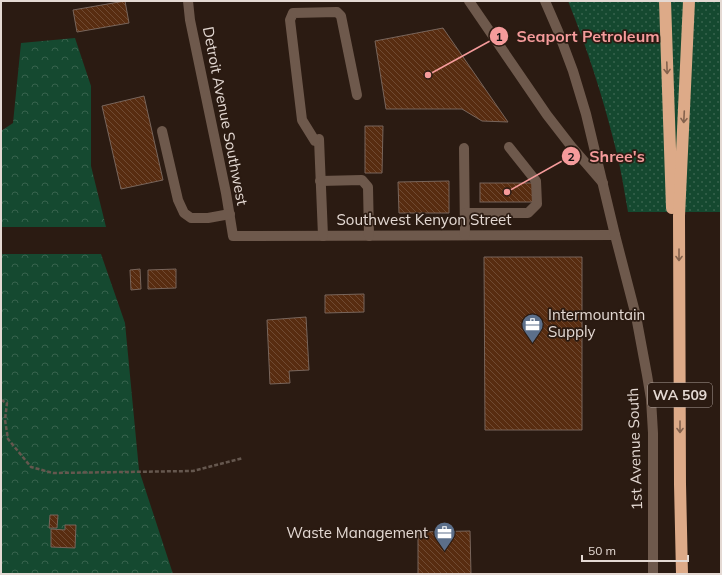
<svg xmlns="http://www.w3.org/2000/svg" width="722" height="575" font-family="Mulish,sans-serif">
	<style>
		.grass { fill: url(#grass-dots) }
		.forest { fill: url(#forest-crowns) }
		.building { fill: url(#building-back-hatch); stroke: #78655b }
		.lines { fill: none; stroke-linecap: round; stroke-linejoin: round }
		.path { stroke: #65574e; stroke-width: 2.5; stroke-dasharray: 4 2; stroke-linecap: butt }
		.minor { stroke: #6e594c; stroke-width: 10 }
		.highway { stroke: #da8; stroke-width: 12 }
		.oneway { stroke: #84624d }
		.labels { text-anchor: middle; stroke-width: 3.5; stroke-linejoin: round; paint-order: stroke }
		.shield { fill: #2b1b12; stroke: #aca099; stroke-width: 1 }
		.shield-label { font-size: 14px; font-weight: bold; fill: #e4d9d3 }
		.street-label { font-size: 15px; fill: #e4d9d3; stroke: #2b1b12 }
		.poi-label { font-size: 15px; fill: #e4d9d3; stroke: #2b1b12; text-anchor: start }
		.leader { fill: none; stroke: #f59b9b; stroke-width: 1.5 }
		.callout-dot { fill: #f59b9b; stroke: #2b1b12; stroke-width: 1.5 }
		.mark-label { font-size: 12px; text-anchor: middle; font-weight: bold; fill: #111 }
		.callout-label { font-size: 16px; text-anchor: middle; font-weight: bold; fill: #f59b9b; stroke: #2b1b12; stroke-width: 3.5; stroke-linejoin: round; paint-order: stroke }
	</style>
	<defs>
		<pattern id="grass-dots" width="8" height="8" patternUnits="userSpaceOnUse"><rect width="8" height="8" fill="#154930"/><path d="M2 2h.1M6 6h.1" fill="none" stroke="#37634d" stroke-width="1.8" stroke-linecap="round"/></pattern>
		<pattern id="forest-crowns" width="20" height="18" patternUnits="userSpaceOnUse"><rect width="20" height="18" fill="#154930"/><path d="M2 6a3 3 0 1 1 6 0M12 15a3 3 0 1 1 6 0" fill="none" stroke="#37634d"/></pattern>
		<pattern id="building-back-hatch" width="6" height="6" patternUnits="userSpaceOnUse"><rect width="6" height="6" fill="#582c10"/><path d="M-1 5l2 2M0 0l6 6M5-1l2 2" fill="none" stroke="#704a32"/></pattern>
	</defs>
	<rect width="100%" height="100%" fill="#2b1b12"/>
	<path class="grass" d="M568 1H721V212H628C624 190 621 168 615 146 603 97 587 48 568 1Z"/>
	<g class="forest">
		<polygon points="75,38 91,86 91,166 106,227 1,227 1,131 13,123 21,43"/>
		<polygon points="1,254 101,254 125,323 139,470 173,574 1,574"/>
	</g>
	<g class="building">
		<polygon points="125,1 129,23 77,32 73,10"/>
		<polygon points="443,28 508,122 482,121 462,109 386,109 375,41"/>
		<polygon points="144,96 163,180 121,189 102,106"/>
		<polygon points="365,126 383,126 382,173 365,173"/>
		<polygon points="449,181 449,213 399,213 398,182"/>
		<rect x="480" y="183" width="53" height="19"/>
		<polygon points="484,257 582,257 582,430 485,430"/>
		<polygon points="140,269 141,289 131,290 130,270"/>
		<polygon points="176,269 176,288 148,289 148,270"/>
		<polygon points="364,294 364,312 325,313 325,295"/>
		<polygon points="306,317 309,370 289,371 290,383 270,384 267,320"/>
		<polygon points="50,515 58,515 57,528 49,528"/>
		<polygon points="65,525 76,525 75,548 51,547 51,529 65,530"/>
		<polygon points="470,531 471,574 418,574 418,532"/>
	</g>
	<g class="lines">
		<polyline class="path" points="1,400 7,403 5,420 8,439 31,467 53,473 193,471 243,458"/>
		<g class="minor">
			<polyline points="188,1 190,20 226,193 233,236 615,235"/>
			<polyline points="469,1 547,115 571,146 603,183"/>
			<polyline points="545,1 558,31 573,71 586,114 615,235 636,316 647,375 651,399 653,433 653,574"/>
			<polyline points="162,131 178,200 184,213 191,218 208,218 230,214"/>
			<polyline points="319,139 323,236"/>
			<polyline points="315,141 302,120 290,20 293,13 337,12 341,16 357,95"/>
			<polyline points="464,148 465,235"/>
			<polyline points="320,181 362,180 368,187 369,236"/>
			<polyline points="465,213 528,213 537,204 536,181 509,147"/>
		</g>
		<g class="highway">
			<polyline points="665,1 672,208"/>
			<polyline points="682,574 680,484 679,216 689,1"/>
		</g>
	</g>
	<defs><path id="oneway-shaft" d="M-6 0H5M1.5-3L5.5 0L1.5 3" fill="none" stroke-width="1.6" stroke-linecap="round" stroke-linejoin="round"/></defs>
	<g class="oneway">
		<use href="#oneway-shaft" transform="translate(667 68) rotate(88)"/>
		<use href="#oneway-shaft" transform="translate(684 117) rotate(93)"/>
		<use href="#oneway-shaft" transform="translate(679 255) rotate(90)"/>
		<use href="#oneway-shaft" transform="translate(680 427) rotate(90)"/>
	</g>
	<defs>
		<symbol id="office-pin" viewBox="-11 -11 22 30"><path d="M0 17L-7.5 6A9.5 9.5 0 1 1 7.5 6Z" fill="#5c6f8a" stroke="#2b1b12"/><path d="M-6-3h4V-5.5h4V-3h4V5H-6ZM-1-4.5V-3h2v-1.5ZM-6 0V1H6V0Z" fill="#fff"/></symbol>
	</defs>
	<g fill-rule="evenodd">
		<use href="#office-pin" x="520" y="312" width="25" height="34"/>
		<use href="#office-pin" x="432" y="520" width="25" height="34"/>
	</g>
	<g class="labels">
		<rect class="shield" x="648" y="383" width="64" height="24" rx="3"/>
		<g class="shield-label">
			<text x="680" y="400">WA 509</text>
		</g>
		<g class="street-label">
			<text transform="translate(225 116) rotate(79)" y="5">Detroit Avenue Southwest</text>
			<text x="424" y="225">Southwest Kenyon Street</text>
			<text transform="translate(635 449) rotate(-92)" y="5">1st Avenue South</text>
		</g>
		<g class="poi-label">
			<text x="548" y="320">Intermountain<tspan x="548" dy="17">Supply</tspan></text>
			<text x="428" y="538" text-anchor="end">Waste Management</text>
		</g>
	</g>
	<path class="leader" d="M428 75L499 36M507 192L571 156"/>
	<g class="callout-dot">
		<circle cx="428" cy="75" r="4"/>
		<circle cx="507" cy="192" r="4"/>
		<circle cx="499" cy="36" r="10"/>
		<circle cx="571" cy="156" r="10"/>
	</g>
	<g class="mark-label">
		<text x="499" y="41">1</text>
		<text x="571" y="161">2</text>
	</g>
	<g class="callout-label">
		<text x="588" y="42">Seaport Petroleum</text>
		<text x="617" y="162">Shree's</text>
	</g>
	<rect width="722" height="575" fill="none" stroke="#e4d9d3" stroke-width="4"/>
	<path d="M582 555v6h106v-6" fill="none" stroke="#e4d9d3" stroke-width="2"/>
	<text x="588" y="555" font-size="12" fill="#e4d9d3" stroke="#2b1b12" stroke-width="3" paint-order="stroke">50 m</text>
</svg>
